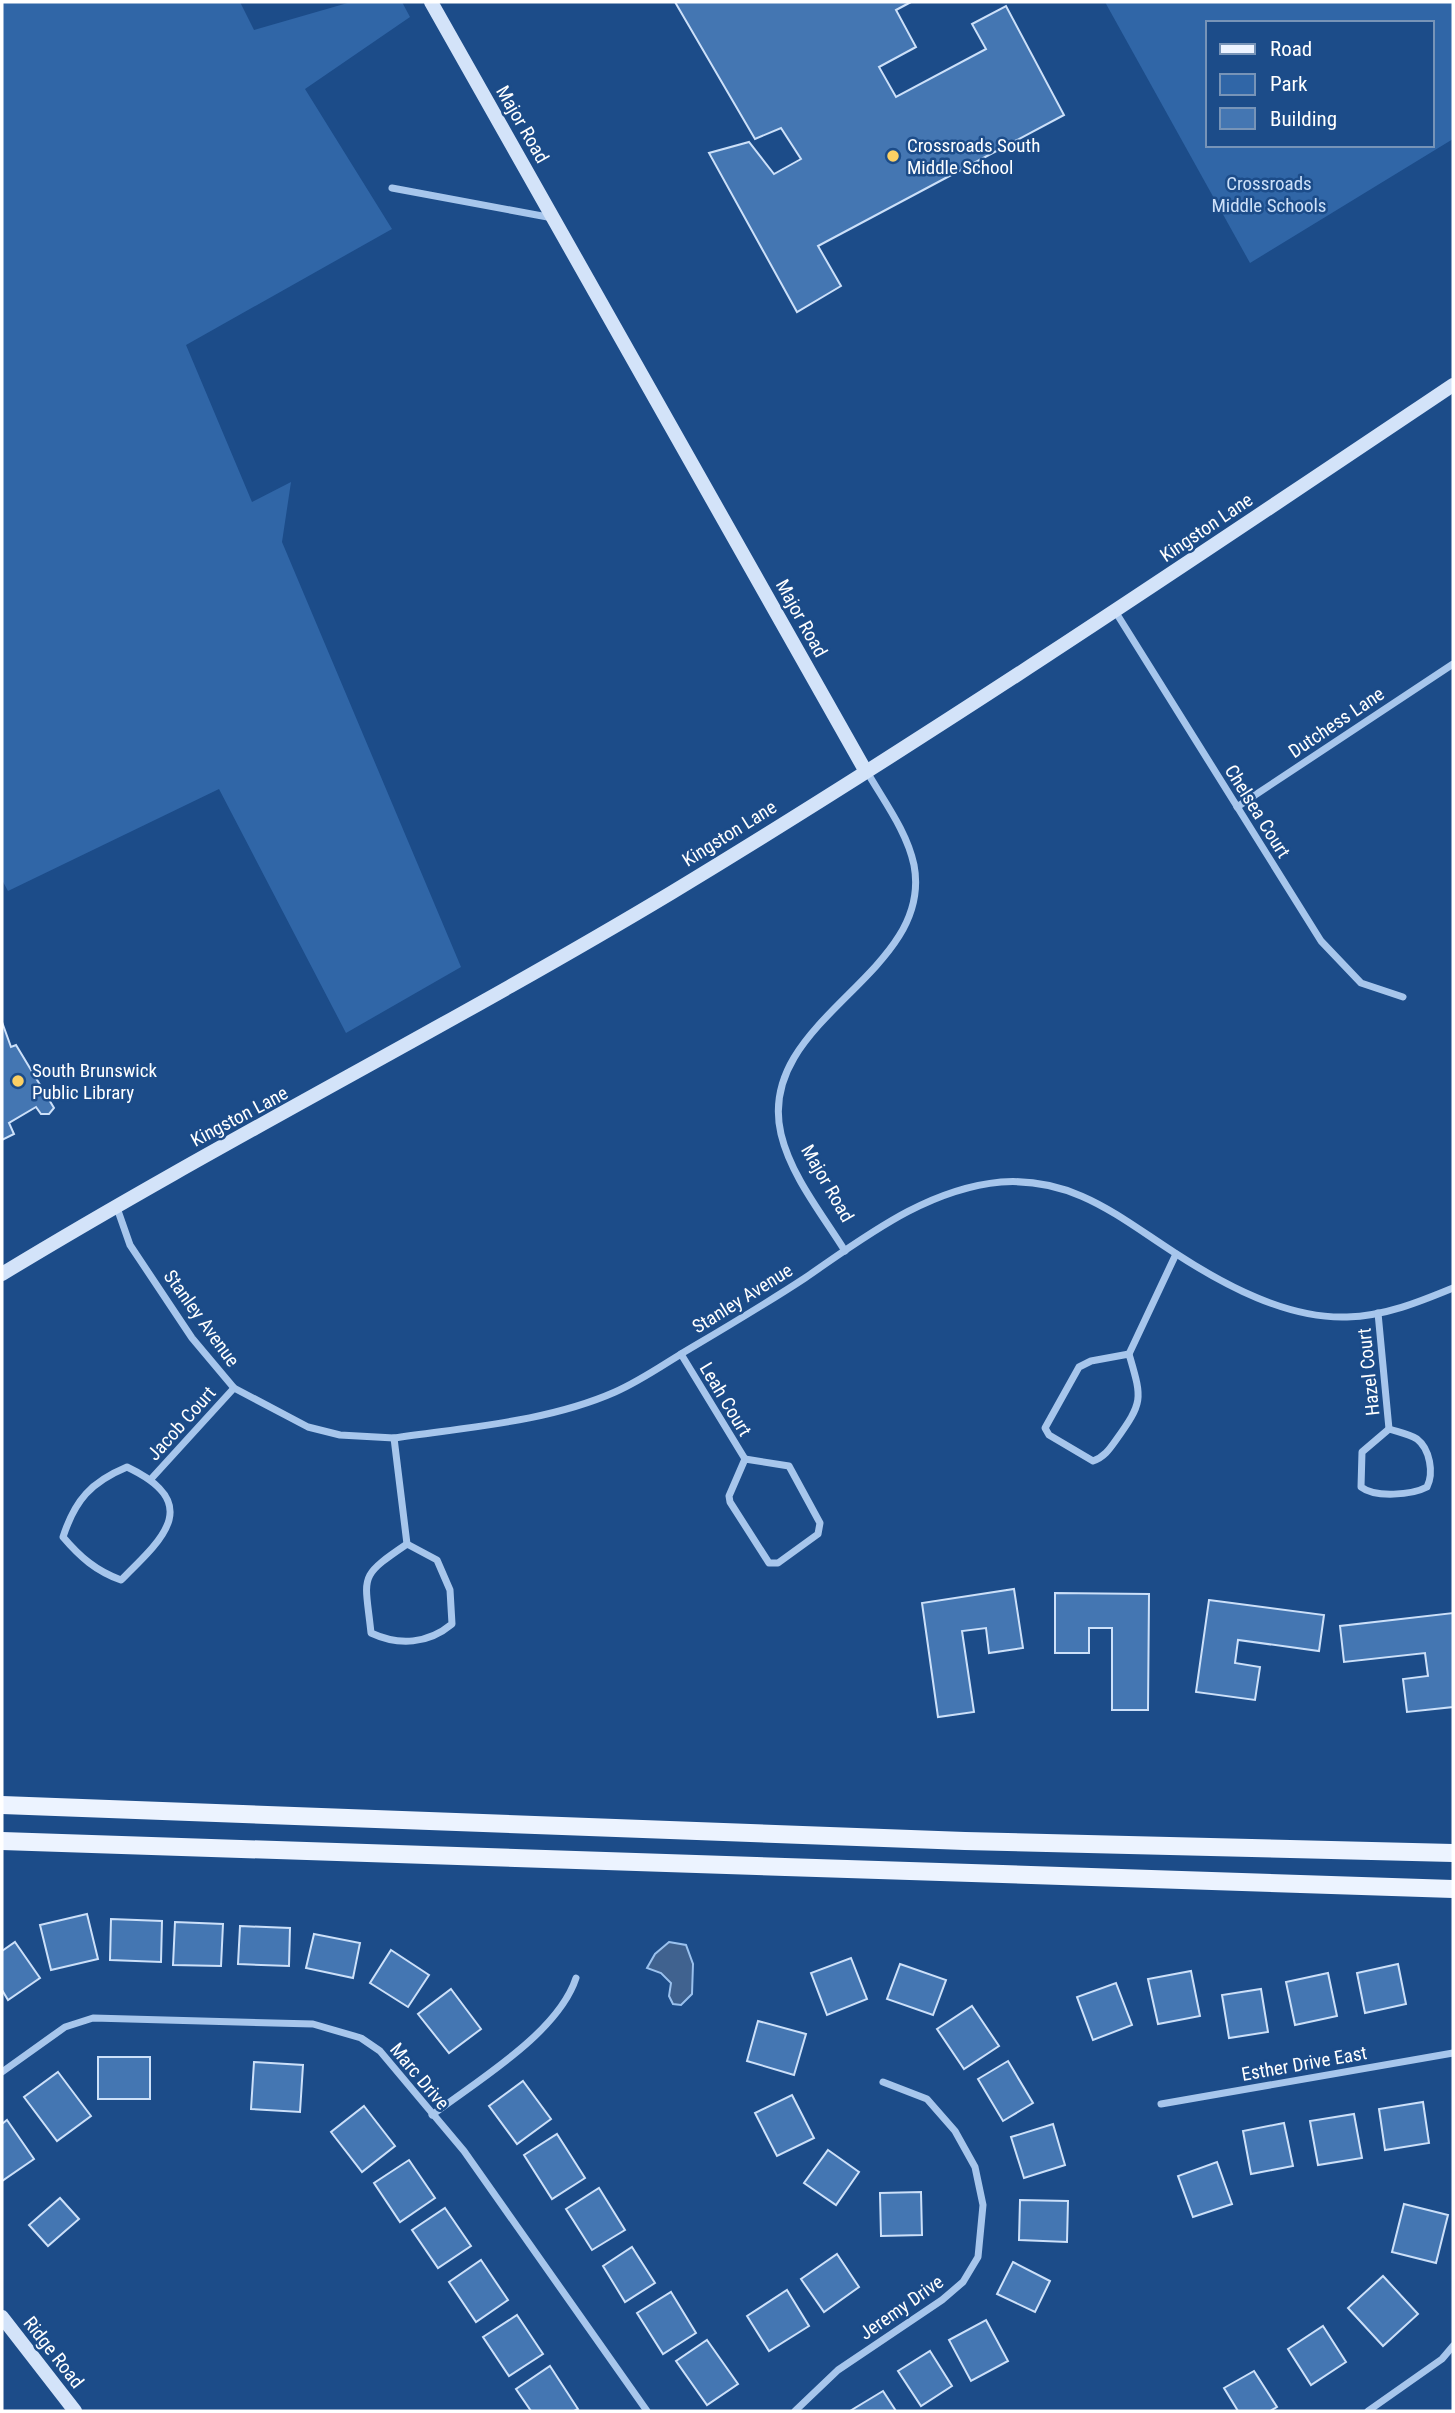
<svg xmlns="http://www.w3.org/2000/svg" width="1455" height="2413" font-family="'Roboto Condensed',sans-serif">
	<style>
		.green { fill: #3066a7; fill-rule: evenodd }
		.water { fill: #40628f; stroke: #9ac1ee; stroke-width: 2 }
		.building { fill: #4476b2; stroke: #cce0f9; stroke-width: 2 }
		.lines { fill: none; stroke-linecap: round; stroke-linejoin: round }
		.street { stroke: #a7c6ec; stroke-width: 7 }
		.secondary { stroke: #d3e3f9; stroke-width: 14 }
		.primary { stroke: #ecf3ff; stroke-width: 18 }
		.poi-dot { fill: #fcd064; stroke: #1c4c89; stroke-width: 2.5 }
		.labels { text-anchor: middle; stroke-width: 5; stroke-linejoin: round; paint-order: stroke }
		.street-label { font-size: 19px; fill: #fff; stroke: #1c4c89 }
		.poi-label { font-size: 19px; fill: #fff; stroke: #1c4c89; text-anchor: start }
		.park-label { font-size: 19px; fill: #cce0f9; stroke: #1c4c89 }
	</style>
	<rect width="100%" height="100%" fill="#1c4c89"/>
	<g class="green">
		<polygon points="2,2 240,2 254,30 351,2 402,2 410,17 305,89 392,229 186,345 252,502 291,482 282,542 461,967 346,1033 219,789 8,891 2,880"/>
		<path d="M1105 2H1453V139L1250 263ZM1208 23H1432V145H1208Z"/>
	</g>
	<polygon class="water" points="669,1942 686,1945 693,1964 692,1994 681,2005 673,2004 669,1996 671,1983 661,1973 647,1968 655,1954"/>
	<g class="building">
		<polygon points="675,2 911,2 896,10 916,47 879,67 896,97 986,49 972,24 1006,6 1064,115 818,246 841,286 797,312 709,153 749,142 774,174 801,159 781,128 755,139"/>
		<polygon points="2,1022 11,1047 16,1045 54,1108 49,1114 41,1114 36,1107 9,1123 14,1134 2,1140"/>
		<polygon points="1014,1589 1023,1648 989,1653 986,1628 962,1631 974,1712 938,1717 922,1603"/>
		<polygon points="1055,1593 1149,1594 1148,1710 1112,1710 1112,1628 1089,1628 1089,1653 1055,1653"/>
		<polygon points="1209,1600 1324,1615 1319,1651 1238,1640 1235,1663 1260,1667 1255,1700 1196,1692"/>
		<polygon points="1453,1613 1453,1707 1407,1712 1403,1679 1428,1676 1425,1653 1344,1662 1340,1626"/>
		<polygon points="87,1914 98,1959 51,1970 40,1925"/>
		<polygon points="111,1919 162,1921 161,1962 110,1960"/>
		<polygon points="175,1922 223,1924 221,1966 173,1965"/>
		<polygon points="240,1926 290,1928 289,1966 238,1964"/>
		<polygon points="314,1934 360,1943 353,1978 306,1968"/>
		<polygon points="15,1942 40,1978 8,2000 2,1990 2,1951"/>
		<polygon points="391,1950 429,1975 408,2007 370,1983"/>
		<polygon points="851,1958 867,1999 827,2015 811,1973"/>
		<polygon points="900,1964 946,1980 933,2015 887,1999"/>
		<polygon points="1398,1964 1406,2004 1365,2013 1357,1973"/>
		<polygon points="1191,1971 1200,2016 1158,2024 1148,1979"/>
		<polygon points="1328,1973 1337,2016 1295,2025 1286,1982"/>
		<polygon points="1116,1983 1132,2025 1093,2040 1077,1997"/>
		<polygon points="451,1989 481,2029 449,2053 418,2014"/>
		<polygon points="1261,1989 1268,2032 1229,2038 1222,1995"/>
		<polygon points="972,2006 999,2046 964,2069 937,2029"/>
		<polygon points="758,2021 806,2034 794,2075 747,2061"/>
		<rect x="98" y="2057" width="52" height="42"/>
		<polygon points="1008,2061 1033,2103 1003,2121 978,2079"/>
		<polygon points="254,2062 303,2065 300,2112 251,2109"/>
		<polygon points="58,2072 91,2116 57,2141 24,2097"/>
		<polygon points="523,2081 551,2119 517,2144 489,2106"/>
		<polygon points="792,2095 814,2138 777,2156 755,2113"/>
		<polygon points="1423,2102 1429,2143 1385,2150 1379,2109"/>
		<polygon points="364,2106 395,2146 362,2172 331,2132"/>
		<polygon points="1354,2114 1362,2158 1318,2165 1310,2121"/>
		<polygon points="7,2120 34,2159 2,2181 2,2124"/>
		<polygon points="1284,2123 1293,2166 1251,2174 1243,2131"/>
		<polygon points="1053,2124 1065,2165 1024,2178 1011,2137"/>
		<polygon points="557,2134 585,2178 552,2199 524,2155"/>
		<polygon points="828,2150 859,2172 836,2205 804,2183"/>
		<polygon points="409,2160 435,2198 400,2222 374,2183"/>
		<polygon points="1217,2162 1232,2204 1193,2217 1178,2176"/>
		<polygon points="599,2188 625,2230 592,2250 566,2209"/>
		<polygon points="921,2192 922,2235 881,2236 880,2193"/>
		<polygon points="60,2198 79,2219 48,2246 29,2225"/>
		<polygon points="1020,2200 1068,2201 1067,2242 1019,2240"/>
		<polygon points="1404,2204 1448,2215 1436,2263 1392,2252"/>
		<polygon points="445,2208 471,2246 438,2268 412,2230"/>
		<polygon points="632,2247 655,2283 625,2302 603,2266"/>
		<polygon points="837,2254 859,2287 824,2312 801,2279"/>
		<polygon points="481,2260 508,2300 476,2322 449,2282"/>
		<polygon points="1013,2262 1050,2281 1035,2312 997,2294"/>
		<polygon points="1383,2276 1418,2314 1383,2346 1348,2308"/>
		<polygon points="787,2290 809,2326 769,2351 747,2316"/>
		<polygon points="671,2292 696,2333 663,2354 637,2313"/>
		<polygon points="517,2315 543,2354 509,2376 483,2337"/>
		<polygon points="986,2320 1008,2361 971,2381 949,2340"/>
		<polygon points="1323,2326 1346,2362 1311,2385 1288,2349"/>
		<polygon points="707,2340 738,2384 707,2405 676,2361"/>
		<polygon points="930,2351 952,2386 921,2406 898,2371"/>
		<polygon points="550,2366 578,2409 574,2411 531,2411 516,2389"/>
		<polygon points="1254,2371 1277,2407 1270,2411 1238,2411 1224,2388"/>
		<polygon points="883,2391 896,2411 850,2411"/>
	</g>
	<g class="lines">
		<g class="street">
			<polyline points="392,188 553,218"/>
			<polyline points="1115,611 1321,941 1361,983 1403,997"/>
			<polyline points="1237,807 1453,664"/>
			<path d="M116 1205 130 1245 192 1338 234 1388 308 1427 340 1435 394 1438C467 1427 547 1422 615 1392 638 1382 660 1367 681 1354 723 1329 764 1305 805 1278 865 1237 926 1189 1001 1182 1074 1177 1119 1217 1175 1253 1224 1285 1287 1319 1347 1317 1385 1316 1419 1302 1453 1288"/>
			<path d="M845 1251C822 1214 791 1176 781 1134 754 1019 935 975 914 865 907 831 883 800 866 770"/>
			<polyline points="1378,1313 1389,1429"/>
			<polyline points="681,1354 745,1459"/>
			<path d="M1129 1354C1142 1399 1144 1401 1116 1440 1109 1450 1104 1457 1093 1461L1049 1435 1045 1428 1079 1367 1091 1361Z"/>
			<polyline points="1129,1354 1176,1254"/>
			<path d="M1389 1429C1398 1432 1409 1434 1417 1439 1430 1449 1434 1473 1427 1487 1412 1495 1375 1498 1361 1487L1362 1452Z"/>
			<polyline points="394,1438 407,1544"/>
			<polygon points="745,1459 789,1466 820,1523 818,1534 778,1563 769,1563 730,1502 729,1496"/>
			<path d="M127 1467C203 1503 164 1538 121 1580 96 1571 80 1557 63 1537 75 1500 91 1482 127 1467Z"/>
			<polyline points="151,1479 234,1388"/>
			<path d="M407 1544 437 1560 450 1590 452 1624C428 1644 399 1646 371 1633 365 1575 357 1578 407 1544Z"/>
			<polyline points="2,2072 65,2027 93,2018 313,2024 361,2038 380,2051 464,2151 647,2411"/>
			<polyline points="1161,2104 1453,2053"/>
			<path d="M432 2115C478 2080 558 2033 576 1978"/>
			<polyline points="795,2411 838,2370 942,2300 963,2282 978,2257 983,2205 975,2167 955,2131 927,2099 883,2082"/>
			<polyline points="1368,2411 1442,2359 1453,2346"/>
		</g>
		<g class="secondary">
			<polyline points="431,2 865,770"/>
			<path d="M2 1274C221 1141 451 1025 671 893 937 732 1195 558 1453 385"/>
			<polyline points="2,2317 75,2411"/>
		</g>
		<g class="primary">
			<polyline points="2,1805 965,1841 1453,1853"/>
			<polyline points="2,1841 1453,1889"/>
		</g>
	</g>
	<g class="poi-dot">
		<circle cx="893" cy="156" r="7"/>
		<circle cx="18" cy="1081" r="7"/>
	</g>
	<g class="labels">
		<g class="street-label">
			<text transform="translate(523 124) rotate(60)" y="7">Major Road</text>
			<text transform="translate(1206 527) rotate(-34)" y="7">Kingston Lane</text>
			<text transform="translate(802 618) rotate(61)" y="7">Major Road</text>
			<text transform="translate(1336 722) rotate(-34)" y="7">Dutchess Lane</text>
			<text transform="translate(1258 811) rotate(58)" y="7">Chelsea Court</text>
			<text transform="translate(729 833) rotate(-32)" y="7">Kingston Lane</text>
			<text transform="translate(239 1116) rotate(-28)" y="7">Kingston Lane</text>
			<text transform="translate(828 1183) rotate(60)" y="7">Major Road</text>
			<text transform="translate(742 1298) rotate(-32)" y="7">Stanley Avenue</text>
			<text transform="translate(202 1318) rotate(54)" y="7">Stanley Avenue</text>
			<text transform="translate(1368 1372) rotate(-96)" y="7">Hazel Court</text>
			<text transform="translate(726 1399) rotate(59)" y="7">Leah Court</text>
			<text transform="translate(181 1423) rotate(-48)" y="7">Jacob Court</text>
			<text transform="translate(1304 2063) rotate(-10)" y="7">Esther Drive East</text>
			<text transform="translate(420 2076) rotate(50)" y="7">Marc Drive</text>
			<text transform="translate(901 2307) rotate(-35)" y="7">Jeremy Drive</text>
			<text transform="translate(54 2352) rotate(52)" y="7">Ridge Road</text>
		</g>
		<g class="poi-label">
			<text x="907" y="152">Crossroads South<tspan x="907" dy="22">Middle School</tspan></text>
			<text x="32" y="1077">South Brunswick<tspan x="32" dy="22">Public Library</tspan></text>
		</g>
		<g class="park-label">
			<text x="1269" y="190">Crossroads<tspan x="1269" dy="22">Middle Schools</tspan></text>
		</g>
	</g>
	<rect width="1455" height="2413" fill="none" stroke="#ffffff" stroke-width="7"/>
	<rect x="1206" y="21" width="228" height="126" fill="#1c4c89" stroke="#7794b8" stroke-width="2"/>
	<rect x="1220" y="44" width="35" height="10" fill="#ecf3ff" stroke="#7794b8" stroke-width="2"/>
	<text x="1270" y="56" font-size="21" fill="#ffffff">Road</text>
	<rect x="1220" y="74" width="35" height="21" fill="#3066a7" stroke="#7794b8" stroke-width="2"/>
	<text x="1270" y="91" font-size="21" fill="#ffffff">Park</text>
	<rect x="1220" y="108" width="35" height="21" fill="#4476b2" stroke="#7794b8" stroke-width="2"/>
	<text x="1270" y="126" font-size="21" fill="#ffffff">Building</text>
</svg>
